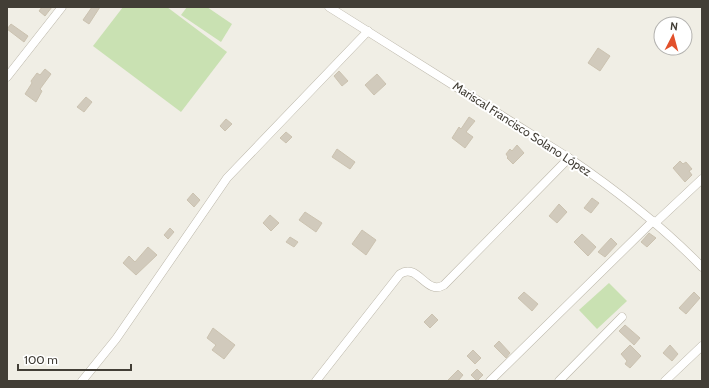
<svg xmlns="http://www.w3.org/2000/svg" width="709" height="388" font-family="Cabin,sans-serif">
	<style>
		.green { fill: #c9e1b2 }
		.building { fill: #d1cabc; stroke: #cbc2b0 }
		.lines { fill: none; stroke-linecap: round; stroke-linejoin: round }
		.minor-casing { stroke: #bbb6a9; stroke-width: 9 }
		.minor { stroke: #fff; stroke-width: 8 }
		.labels { text-anchor: middle; stroke-width: 4; stroke-linejoin: round; paint-order: stroke }
		.street-label { font-size: 12px; fill: #423e36; stroke: #fff }
	</style>
	<rect width="100%" height="100%" fill="#f0eee5"/>
	<g class="green">
		<polygon points="123,7 167,7 227,52 181,112 93,46"/>
		<polygon points="187,7 207,7 232,24 221,42 181,15"/>
		<polygon points="609,283 627,301 597,329 579,310"/>
	</g>
	<g class="building">
		<polygon points="42,7 52,7 45,16 39,11"/>
		<polygon points="92,7 100,7 89,24 83,20"/>
		<polygon points="11,24 28,36 24,42 7,29"/>
		<polygon points="598,48 610,56 600,71 588,63"/>
		<polygon points="45,69 51,74 40,89 42,91 36,102 25,94 32,83 31,81 37,73 40,75"/>
		<polygon points="339,71 348,81 342,86 334,76"/>
		<polygon points="377,74 386,84 374,95 365,85"/>
		<polygon points="86,97 92,102 84,112 77,107"/>
		<polygon points="469,117 475,121 466,132 473,137 465,148 452,138 459,127 461,129"/>
		<polygon points="226,119 232,124 225,131 220,126"/>
		<polygon points="286,132 292,137 286,143 280,138"/>
		<polygon points="517,145 524,153 513,164 507,158 508,157 506,154 510,149 512,151"/>
		<polygon points="337,149 355,162 350,169 332,157"/>
		<polygon points="680,161 683,164 686,162 692,169 689,171 692,175 685,182 673,168"/>
		<polygon points="193,193 200,200 194,207 187,200"/>
		<polygon points="592,198 599,203 591,213 584,208"/>
		<polygon points="559,204 567,212 557,223 549,216"/>
		<polygon points="305,212 322,223 316,232 299,220"/>
		<polygon points="270,215 279,223 271,231 263,223"/>
		<polygon points="170,228 174,232 168,239 164,235"/>
		<polygon points="362,230 376,240 366,255 352,244"/>
		<polygon points="649,233 656,238 647,247 641,242"/>
		<polygon points="582,234 596,247 588,256 574,242"/>
		<polygon points="290,237 298,242 294,247 286,242"/>
		<polygon points="611,238 617,244 605,257 598,252"/>
		<polygon points="148,247 157,255 136,275 123,263 129,256 135,262"/>
		<polygon points="524,292 538,304 532,311 518,298"/>
		<polygon points="694,292 700,298 686,314 679,308"/>
		<polygon points="432,314 438,320 430,328 424,322"/>
		<polygon points="625,325 640,338 634,345 619,331"/>
		<polygon points="213,328 235,345 224,359 212,350 216,345 207,338"/>
		<polygon points="499,341 510,353 506,358 494,346"/>
		<polygon points="630,345 641,356 630,368 625,364 627,361 621,354"/>
		<polygon points="670,345 678,354 672,361 663,353"/>
		<polygon points="473,350 481,358 475,364 467,356"/>
		<polygon points="477,369 483,375 477,381 471,375"/>
		<polygon points="458,370 463,375 458,381 447,381"/>
	</g>
	<g class="lines">
		<defs>
			<g id="minor">
				<path d="M329 7 569 158C616 190 662 226 702 267"/>
				<polyline points="7,77 62,7"/>
				<polyline points="655,223 702,179"/>
				<polyline points="82,381 116,339 227,178 368,31"/>
				<path d="M316 381 400 274C418 262 426 296 444 285L569 158"/>
				<polyline points="490,381 653,221"/>
				<polyline points="559,381 622,317"/>
				<polyline points="665,381 702,346"/>
			</g>
		</defs>
		<use href="#minor" class="minor-casing"/>
		<use href="#minor" class="minor"/>
	</g>
	<g class="labels">
		<g class="street-label">
			<text transform="translate(522 129) rotate(33)" y="4">Mariscal Francisco Solano López</text>
		</g>
	</g>
	<rect width="709" height="388" fill="none" stroke="#423e36" stroke-width="16"/>
	<g transform="translate(673 36) rotate(6)"><circle r="19" fill="#ffffff" stroke="#b3b2af"/>
	<path d="M0-3L7 15L0 10L-7 15Z" fill="#e2502b"/>
	<text y="-6" font-size="11" font-weight="bold" text-anchor="middle" fill="#423e36">N</text>
	</g>
	<path d="M18 364v6h113v-6" fill="none" stroke="#423e36" stroke-width="2"/>
	<text x="24" y="364" font-size="12" fill="#423e36" stroke="#ffffff" stroke-width="3" paint-order="stroke">100 m</text>
</svg>
